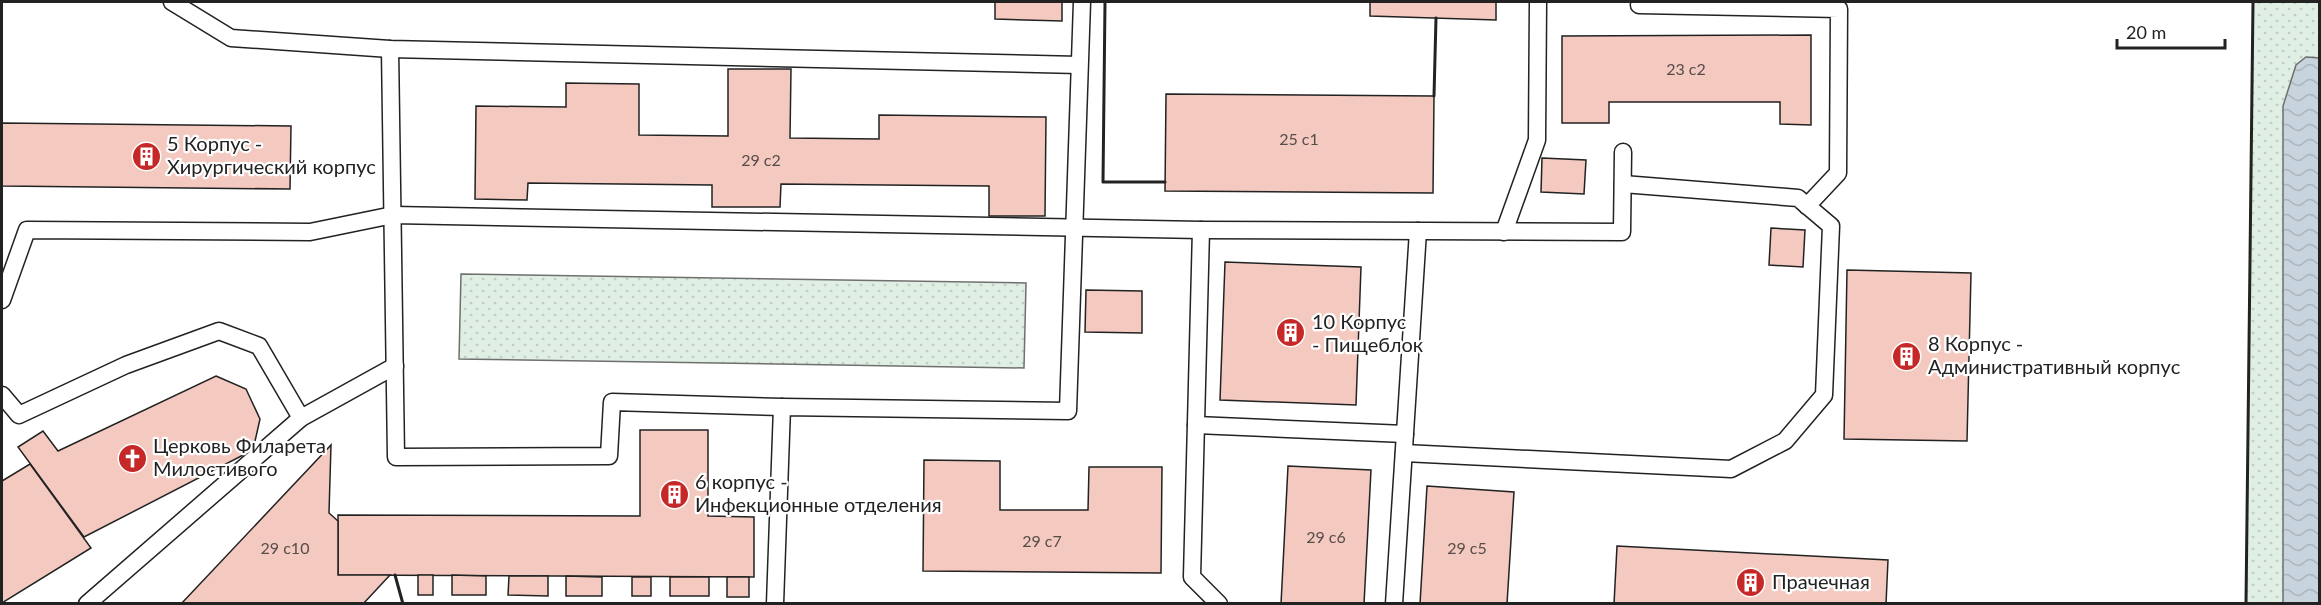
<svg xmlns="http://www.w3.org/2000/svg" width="2321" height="605" font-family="Lato,sans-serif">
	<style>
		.park { fill: url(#park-dots); stroke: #6f6f6f; stroke-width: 1.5 }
		.water { fill: url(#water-waves); stroke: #6f6f6f; stroke-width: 1.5 }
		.building { fill: #f3c9c0; stroke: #222; stroke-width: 1.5 }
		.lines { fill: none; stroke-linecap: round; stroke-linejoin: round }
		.service-casing { stroke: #222; stroke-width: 19 }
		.service { stroke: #fff; stroke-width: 16 }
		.wall { stroke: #222; stroke-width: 3 }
		.labels { text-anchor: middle; stroke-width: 4.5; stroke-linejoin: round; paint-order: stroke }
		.number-label { font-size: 16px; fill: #564c4a }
		.poi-label { font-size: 20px; fill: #222; stroke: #fff; text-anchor: start }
	</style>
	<defs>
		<pattern id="park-dots" width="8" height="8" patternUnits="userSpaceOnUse" patternTransform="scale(1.5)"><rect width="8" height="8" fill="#e0efe3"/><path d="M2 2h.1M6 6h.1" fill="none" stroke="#c0cdc2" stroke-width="1.8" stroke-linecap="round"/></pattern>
		<pattern id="water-waves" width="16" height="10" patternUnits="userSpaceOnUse" patternTransform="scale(1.5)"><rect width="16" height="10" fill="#c7d3dd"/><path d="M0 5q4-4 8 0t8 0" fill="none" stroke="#abb5bd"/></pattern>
	</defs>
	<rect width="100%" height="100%" fill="#fff"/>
	<g class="park">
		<polygon points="2253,2 2319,2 2319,603 2246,604"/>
		<polygon points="461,274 1026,283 1024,368 459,359"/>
	</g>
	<polygon class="water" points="2306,57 2320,58 2320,603 2283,604 2283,106 2296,65"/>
	<g class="building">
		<polygon points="995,2 1062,2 1062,21 995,19"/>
		<polygon points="1370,2 1496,2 1496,20 1370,16"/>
		<polygon points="1811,35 1811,125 1780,124 1780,102 1609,102 1609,123 1562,123 1562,36"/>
		<polygon points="728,69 791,69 790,138 879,139 879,115 1046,117 1045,216 989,216 989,186 781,184 780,207 712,207 712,185 528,183 527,200 475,199 476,106 566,107 566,83 639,84 639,135 728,136"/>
		<polygon points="1166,94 1434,96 1433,193 1165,191"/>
		<polygon points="2,123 291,126 290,189 2,186"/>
		<polygon points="1542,158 1586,160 1584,194 1541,192"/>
		<polygon points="1771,228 1805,230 1803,267 1769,265"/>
		<polygon points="1225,262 1361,267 1356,405 1220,400"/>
		<polygon points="1847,270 1971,273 1967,441 1844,439"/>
		<polygon points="1086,290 1142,291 1142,333 1085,332"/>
		<polygon points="216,376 246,389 260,419 253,450 84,537 18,447 43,431 58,451"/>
		<polygon points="640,430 708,430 708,516 754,517 754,577 338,575 338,515 640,516"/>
		<polygon points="331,445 329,513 338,521 338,575 390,575 363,604 181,604"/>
		<polygon points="924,460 1000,461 1000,510 1088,510 1089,467 1162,467 1161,573 923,571"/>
		<polygon points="30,464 91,548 2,603 2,481"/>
		<polygon points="1288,466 1371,470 1364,604 1281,604"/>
		<polygon points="1427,486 1514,492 1507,604 1420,604"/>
		<polygon points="1617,546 1888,560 1886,604 1614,604"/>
		<rect x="418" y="575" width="15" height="20"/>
		<polygon points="452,575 486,576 486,595 452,595"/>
		<polygon points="509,576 548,576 548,596 508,595"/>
		<polygon points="566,576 602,577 602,596 566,596"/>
		<rect x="632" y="577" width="19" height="19"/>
		<rect x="670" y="577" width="39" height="19"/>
		<rect x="727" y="577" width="22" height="20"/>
	</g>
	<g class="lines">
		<defs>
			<g id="service">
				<polyline points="172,2 231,38 390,49 1079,65"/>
				<polyline points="1639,5 1839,9 1838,173 1807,206"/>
				<polyline points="390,49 396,457 609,456 612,402 782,407"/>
				<polyline points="1201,230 1192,577 1219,604"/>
				<polyline points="1504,232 1537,140 1538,2"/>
				<polyline points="2,300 27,230 310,232 393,215 1201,230 1622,232 1623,152"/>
				<polyline points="2,395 19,415 126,365 219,331 259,346 301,418"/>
				<polyline points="1196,425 1405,434"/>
				<polyline points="1404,453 1731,469 1785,441 1824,395 1831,226 1798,198 1623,184"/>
				<polyline points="87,604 301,418 395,366"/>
				<polyline points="775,604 782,407 1068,411 1082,2"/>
				<polyline points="1394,604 1418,231"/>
			</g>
		</defs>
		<use href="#service" class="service-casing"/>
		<use href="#service" class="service"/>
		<g class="wall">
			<polyline points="1105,2 1103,182 1165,182"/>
			<polyline points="1434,96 1436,18"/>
			<polyline points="395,575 403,604"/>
			<polyline points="2246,604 2253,2"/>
		</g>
	</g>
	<defs>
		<symbol id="building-disc" viewBox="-11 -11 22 22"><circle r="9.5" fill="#c62828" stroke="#fff"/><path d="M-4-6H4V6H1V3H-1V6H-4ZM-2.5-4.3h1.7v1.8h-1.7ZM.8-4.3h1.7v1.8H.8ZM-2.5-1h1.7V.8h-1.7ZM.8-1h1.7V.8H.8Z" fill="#fff"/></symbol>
		<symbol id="church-disc" viewBox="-11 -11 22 22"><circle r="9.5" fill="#c62828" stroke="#fff"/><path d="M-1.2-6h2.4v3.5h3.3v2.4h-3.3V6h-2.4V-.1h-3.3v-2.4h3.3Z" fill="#fff"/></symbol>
	</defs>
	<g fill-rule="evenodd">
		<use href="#building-disc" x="130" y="140" width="33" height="33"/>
		<use href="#building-disc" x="1274" y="316" width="33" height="33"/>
		<use href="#building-disc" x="1890" y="340" width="33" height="33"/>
		<use href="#church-disc" x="116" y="442" width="33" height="33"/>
		<use href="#building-disc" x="658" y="478" width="33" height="33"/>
		<use href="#building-disc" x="1734" y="566" width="33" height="33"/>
	</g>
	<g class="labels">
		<g class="number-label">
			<text x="1686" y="75">23 с2</text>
			<text x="1299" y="145">25 с1</text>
			<text x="761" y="166">29 с2</text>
			<text x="1326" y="543">29 с6</text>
			<text x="1042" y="547">29 с7</text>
			<text x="285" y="554">29 с10</text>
			<text x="1467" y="554">29 с5</text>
		</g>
		<g class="poi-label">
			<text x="167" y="151">5 Корпус -<tspan x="167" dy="23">Хирургический корпус</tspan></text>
			<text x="1312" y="329">10 Корпус<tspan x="1312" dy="23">- Пищеблок</tspan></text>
			<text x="1928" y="351">8 Корпус -<tspan x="1928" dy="23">Административный корпус</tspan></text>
			<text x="153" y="453">Церковь Филарета<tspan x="153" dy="23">Милостивого</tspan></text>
			<text x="695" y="489">6 корпус -<tspan x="695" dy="23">Инфекционные отделения</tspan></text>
			<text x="1772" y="589">Прачечная</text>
		</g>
	</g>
	<rect width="2321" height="605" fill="none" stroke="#222222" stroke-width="6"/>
	<path d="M2117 39v9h108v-9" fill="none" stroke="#222222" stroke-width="3"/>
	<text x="2126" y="39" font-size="18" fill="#222222" stroke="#ffffff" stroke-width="4.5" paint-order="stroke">20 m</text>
</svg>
